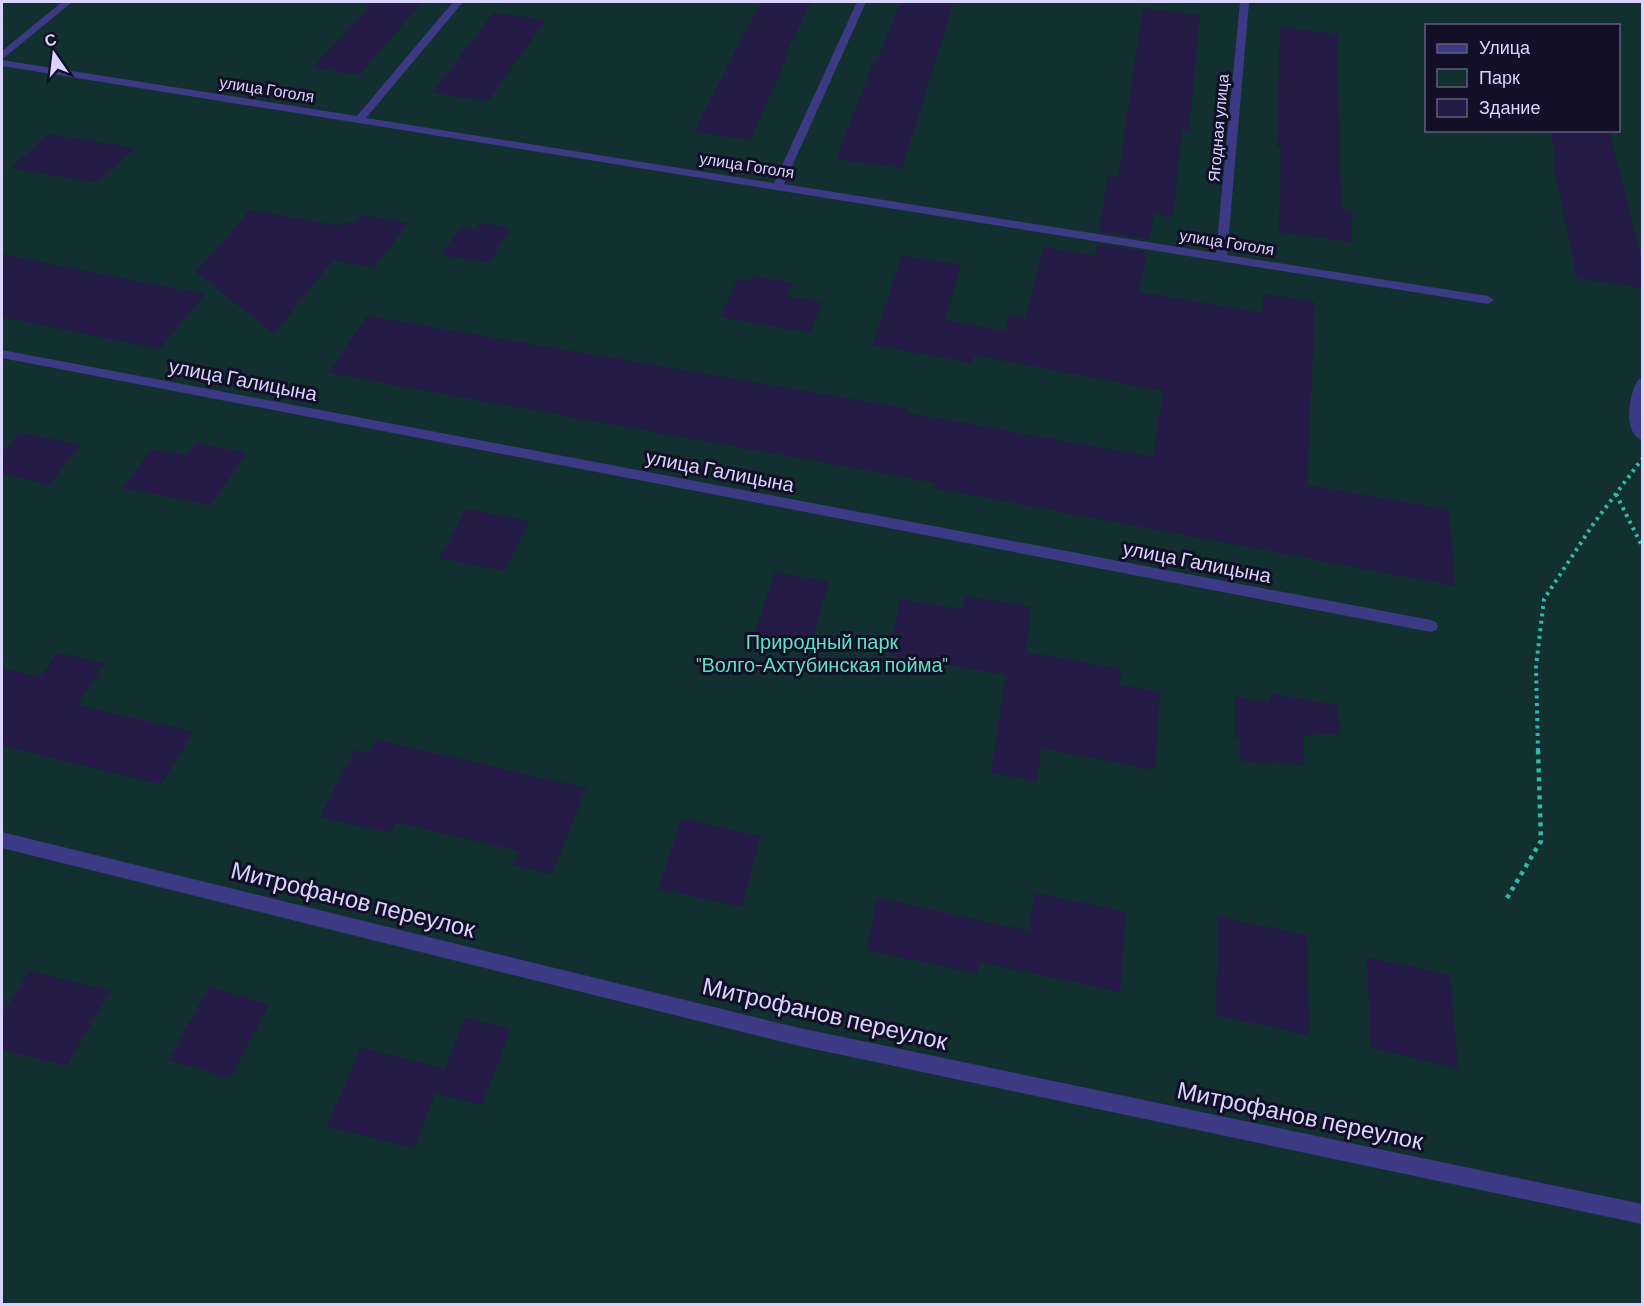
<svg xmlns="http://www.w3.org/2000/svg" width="1644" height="1306" font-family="Barlow,sans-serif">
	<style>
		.green { fill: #12302f; fill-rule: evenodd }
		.building { fill: #241b47 }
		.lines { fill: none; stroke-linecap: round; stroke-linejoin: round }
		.path-far1 { stroke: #2fb8b0; stroke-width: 4; stroke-dasharray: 3 4.5; stroke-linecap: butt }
		.path { stroke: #2fb8b0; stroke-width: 4.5; stroke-dasharray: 4 5; stroke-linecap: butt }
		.street { fill: #3d3a85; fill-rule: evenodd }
		.labels { text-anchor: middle; stroke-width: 6; stroke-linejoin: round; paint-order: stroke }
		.far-street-label { font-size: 16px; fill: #d9d4ff; stroke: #130f26 }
		.street-label { font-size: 20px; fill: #d9d4ff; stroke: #130f26 }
		.park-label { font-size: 20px; fill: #5fe0c0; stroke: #130f26 }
		.near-street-label { font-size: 24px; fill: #d9d4ff; stroke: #130f26 }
	</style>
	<rect width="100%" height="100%" fill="#130f26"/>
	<path class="green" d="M2 2H1642V1304H2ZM1426 26H1618V130H1426Z"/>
	<g class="building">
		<polygon points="372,2 422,2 360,75 313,68"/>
		<polygon points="761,2 811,2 785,55 788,56 750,140 694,132"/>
		<polygon points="901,2 954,2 902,168 836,159 874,61 877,62"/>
		<polygon points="1143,8 1200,15 1189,131 1182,130 1173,216 1154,214 1149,240 1099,232 1108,176 1118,177"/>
		<polygon points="493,13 546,20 488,101 432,93"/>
		<polygon points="1280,27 1337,34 1341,209 1351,210 1352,242 1279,232 1281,148 1277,147"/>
		<polygon points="1550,130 1609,130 1642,260 1642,288 1577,278 1553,161 1556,161"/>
		<polygon points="49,134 134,148 98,183 11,168"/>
		<polygon points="250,210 340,226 343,222 354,224 361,215 408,223 374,268 333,260 274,334 196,272"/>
		<polygon points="480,223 511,228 489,263 441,255 462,226 475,229"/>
		<polygon points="1098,244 1147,252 1139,292 1262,313 1263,294 1315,302 1307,485 1449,510 1455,586 934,488 936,483 328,373 367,316 909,409 908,413 1153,457 1163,391 974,355 972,363 873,345 902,256 961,265 945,320 1005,331 1009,315 1026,318 1043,247 1096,256"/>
		<polygon points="2,254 100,274 205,294 160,349 2,317"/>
		<polygon points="752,276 792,283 787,296 822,302 810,333 720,317 738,279 750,281"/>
		<polygon points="20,433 81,445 50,484 2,474 2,454"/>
		<polygon points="196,443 247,453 211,505 122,488 152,449 186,456"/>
		<polygon points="466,509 529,521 505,571 439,558"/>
		<polygon points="775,572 829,582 811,644 755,633"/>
		<polygon points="966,596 1031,607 1026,652 1121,669 1120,685 1160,692 1155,770 1041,748 1037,781 991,773 1006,675 889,655 900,599 964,610"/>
		<polygon points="57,653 105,663 77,705 194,732 161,784 2,746 2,668 40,677"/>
		<polygon points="1270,693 1338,706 1340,734 1303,735 1304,766 1273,761 1273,765 1240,760 1241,738 1235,737 1235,697 1270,703"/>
		<polygon points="376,740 586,788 552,874 513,865 519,851 396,822 390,833 320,817 355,750 369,753"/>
		<polygon points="681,819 761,836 742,907 659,889"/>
		<polygon points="1034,893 1126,912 1120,992 980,962 978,974 867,950 877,898 1029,931"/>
		<polygon points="1218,917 1307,935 1309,1035 1216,1015"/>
		<polygon points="1367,957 1450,975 1458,1068 1371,1048"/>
		<polygon points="29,971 110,991 67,1066 2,1050 2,1016"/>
		<polygon points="209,987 269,1005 230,1078 168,1060"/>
		<polygon points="465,1018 511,1029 482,1105 436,1093"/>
		<polygon points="361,1048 445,1069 414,1148 327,1126"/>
	</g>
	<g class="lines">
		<g class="path-far1">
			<polyline points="1616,494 1642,546"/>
			<polyline points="1538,751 1536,667 1544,599 1594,523 1642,459"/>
		</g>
		<polyline class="path" points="1507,898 1541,841 1538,749"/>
		<g class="street">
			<polygon points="62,2 72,2 5,57 2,58 2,51"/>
			<polygon points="453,2 463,2 366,118 774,183 857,2 866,2 784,184 1216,253 1240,2 1249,2 1227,255 1488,296 1494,300 1488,304 2,66 2,60 357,116"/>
			<polygon points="2,350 1431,620 1436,622 1438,626 1436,630 1431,632 2,358"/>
			<path d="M1642 378V440C1622 433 1629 394 1638 380Z"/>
			<polygon points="2,832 795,1027 1642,1204 1642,1224 795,1045 2,848"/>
		</g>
	</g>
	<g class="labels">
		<g class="far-street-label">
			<text transform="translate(267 89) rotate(9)" y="6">улица Гоголя</text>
			<text transform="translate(1218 128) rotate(-85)" y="6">Ягодная улица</text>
			<text transform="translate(747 165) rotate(9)" y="6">улица Гоголя</text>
			<text transform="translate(1227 242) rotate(9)" y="6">улица Гоголя</text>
		</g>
		<g class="street-label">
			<text transform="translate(243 380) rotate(11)" y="7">улица Галицына</text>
			<text transform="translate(720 471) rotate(11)" y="7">улица Галицына</text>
			<text transform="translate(1197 562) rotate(11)" y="7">улица Галицына</text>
		</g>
		<g class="park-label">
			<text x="822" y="649">Природный парк<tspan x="822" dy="23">"Волго-Ахтубинская пойма"</tspan></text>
		</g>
		<g class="near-street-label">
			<text transform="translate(353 900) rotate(14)" y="8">Митрофанов переулок</text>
			<text transform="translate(825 1014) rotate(13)" y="8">Митрофанов переулок</text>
			<text transform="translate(1300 1116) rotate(12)" y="8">Митрофанов переулок</text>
		</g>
	</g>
	<rect width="1644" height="1306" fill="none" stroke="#d9d4ff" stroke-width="6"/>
	<rect x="1425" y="24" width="195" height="108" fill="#130f26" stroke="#625e7d" stroke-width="1.5"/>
	<rect x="1437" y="44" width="30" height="9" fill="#3d3a85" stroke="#625e7d" stroke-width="1.5"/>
	<text x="1479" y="54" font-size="18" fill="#d9d4ff">Улица</text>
	<rect x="1437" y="69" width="30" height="18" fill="#12302f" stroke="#625e7d" stroke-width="1.5"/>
	<text x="1479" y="84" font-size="18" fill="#d9d4ff">Парк</text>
	<rect x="1437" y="99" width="30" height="18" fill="#241b47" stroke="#625e7d" stroke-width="1.5"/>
	<text x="1479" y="114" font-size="18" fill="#d9d4ff">Здание</text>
	<g transform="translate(54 54) rotate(346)" stroke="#130f26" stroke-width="4.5" paint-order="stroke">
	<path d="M0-4.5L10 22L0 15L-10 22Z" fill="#d9d4ff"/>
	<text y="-9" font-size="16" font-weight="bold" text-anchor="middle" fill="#d9d4ff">С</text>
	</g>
</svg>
